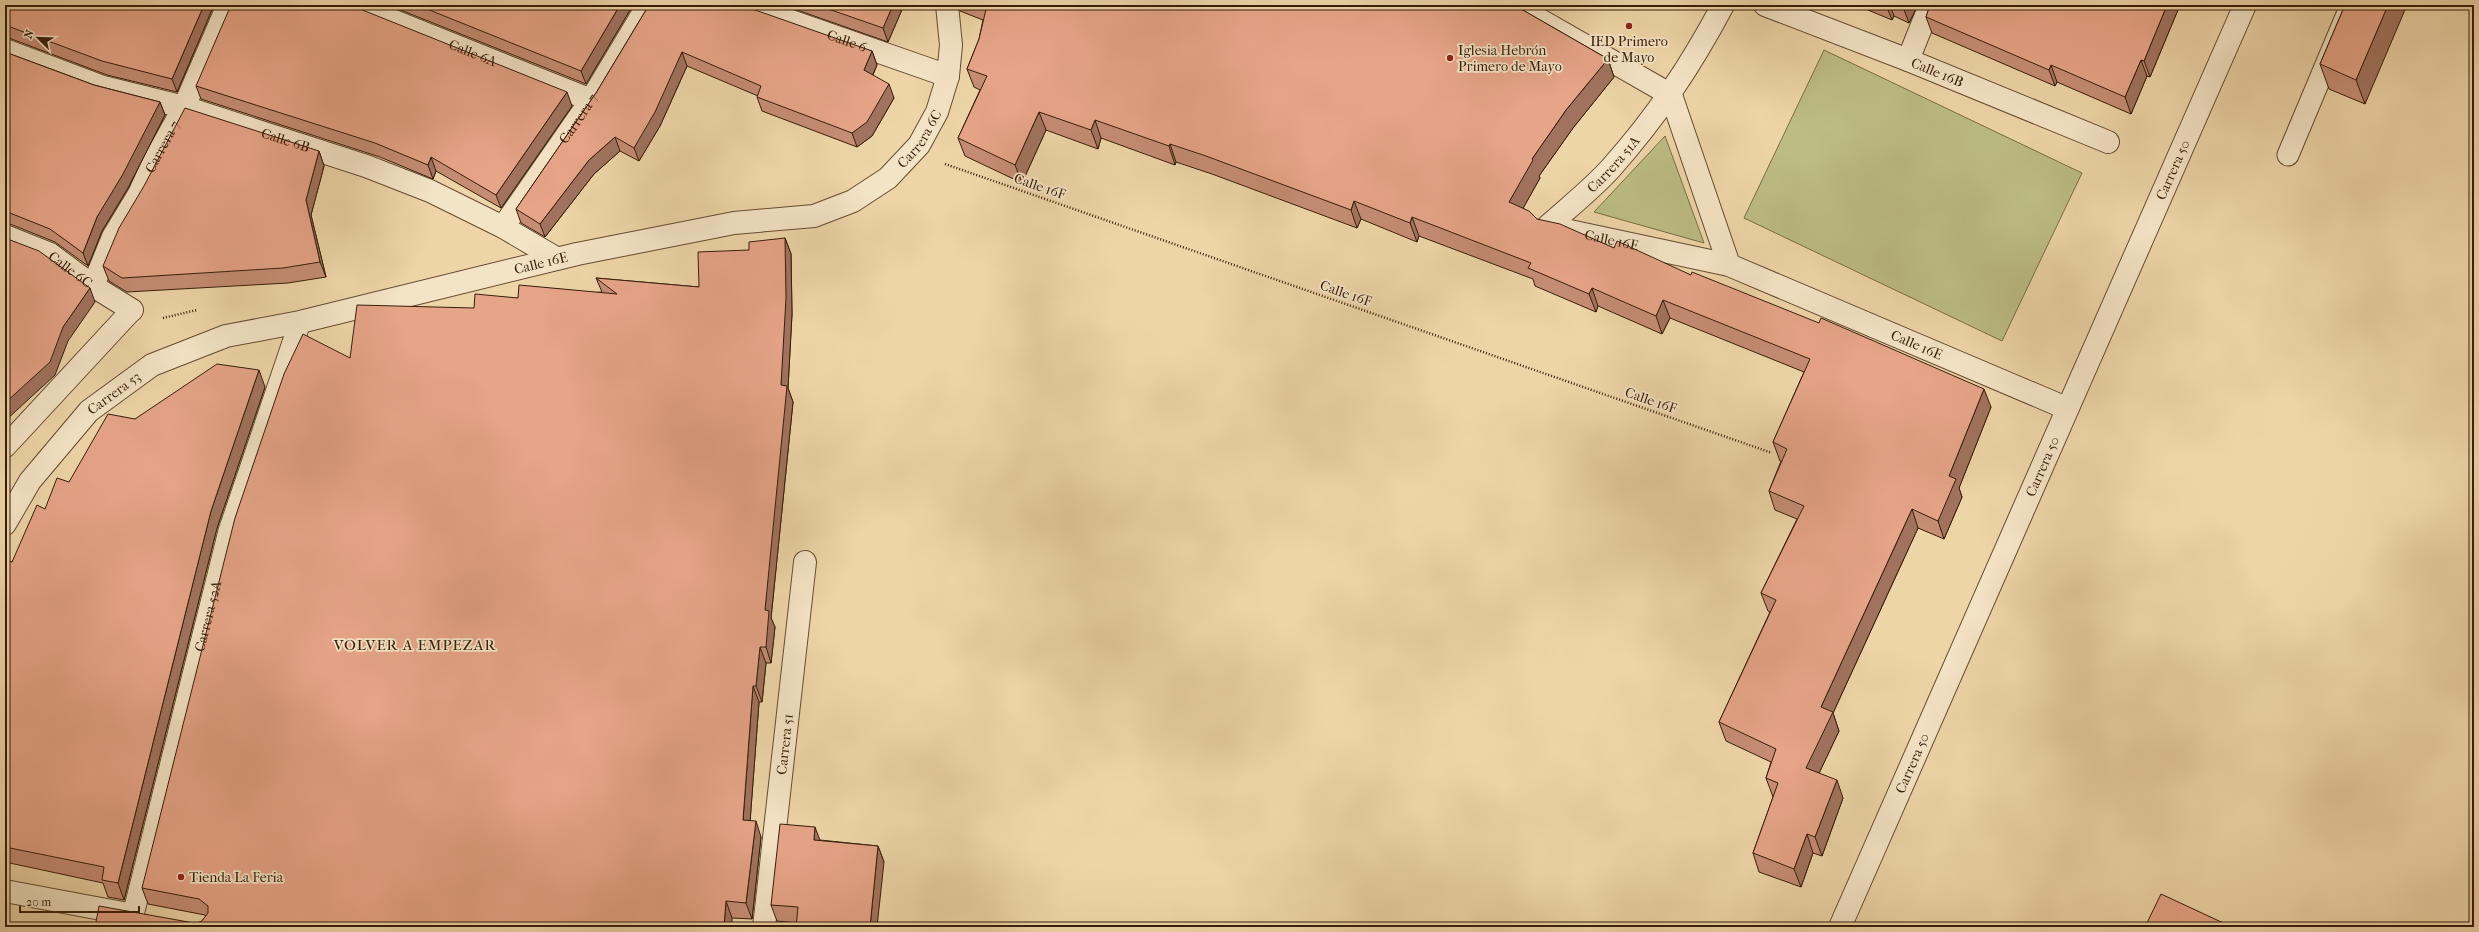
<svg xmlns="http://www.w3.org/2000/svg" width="2479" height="932" font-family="'IM FELL French Canon',serif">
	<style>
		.green { fill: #bcbc85; stroke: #7a6c47 }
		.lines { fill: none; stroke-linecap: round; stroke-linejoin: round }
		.lane-casing { stroke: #654b31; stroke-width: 23 }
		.street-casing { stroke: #654b31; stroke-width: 24 }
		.path { stroke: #371d09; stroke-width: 2.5; stroke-dasharray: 1 2; stroke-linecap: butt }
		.lane { stroke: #f4e4c6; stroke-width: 21 }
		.street { stroke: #f4e4c6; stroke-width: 22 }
		.wall { fill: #c68d75; stroke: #371d09 }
		.shaded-wall { fill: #a1735f; stroke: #371d09 }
		.building { fill: #e6a488; stroke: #371d09 }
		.poi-dot { fill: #8f2418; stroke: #f4e4c6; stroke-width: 1.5 }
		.labels { text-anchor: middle; stroke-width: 3.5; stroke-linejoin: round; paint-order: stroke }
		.street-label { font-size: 14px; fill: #371d09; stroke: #f4e4c6 }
		.poi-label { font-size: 14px; fill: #371d09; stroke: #f4e4c6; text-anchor: start }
		.neighbourhood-label { font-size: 15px; letter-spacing: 1px; fill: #371d09; stroke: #f4e4c6 }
	</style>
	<rect width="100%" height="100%" fill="#eed5a8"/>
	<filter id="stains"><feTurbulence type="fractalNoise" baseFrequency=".005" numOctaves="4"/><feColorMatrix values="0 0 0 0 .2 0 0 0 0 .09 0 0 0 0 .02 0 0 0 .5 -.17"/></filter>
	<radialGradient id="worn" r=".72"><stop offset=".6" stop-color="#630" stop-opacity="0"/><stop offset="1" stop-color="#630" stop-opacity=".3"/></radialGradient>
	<g class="green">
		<polygon points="1824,50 2082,173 2002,341 1744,218"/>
		<polygon points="1665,136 1704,243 1594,212"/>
	</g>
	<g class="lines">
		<defs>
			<g id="lane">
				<polyline points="2288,155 2351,5"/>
				<polyline points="5,447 132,310"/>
				<path id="s1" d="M133 915 229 531 300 322"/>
			</g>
			<g id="street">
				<path id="s2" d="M354 5 591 100"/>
				<path id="s3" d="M745 5 948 76"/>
				<polyline points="1514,5 1671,95 1729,265"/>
				<path id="s4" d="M1765 5 1908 60 2108 142"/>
				<path id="s5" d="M5 50 103 87 184 107 366 166 430 191 503 227 556 258"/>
				<polyline points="1908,60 1930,5"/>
				<path id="s6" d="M1548 226C1569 207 1592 189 1611 168 1657 116 1690 67 1723 5"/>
				<path id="s7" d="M503 227 591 100 648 5"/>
				<path id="s8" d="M1551 227 1729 265 2066 408"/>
				<path id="s9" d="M5 236 50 254 93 286 132 310"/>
				<path id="s10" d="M93 286 113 237 139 194 154 161 184 107 228 5"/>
				<path id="s11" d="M5 524 30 481 89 411 152 365 226 336 300 322 577 254 734 223 814 216 853 201 888 178 919 145 937 112 948 76 951 45 947 5"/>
				<polyline points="5,891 128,914"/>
				<path id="s12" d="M764 927 805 562"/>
				<path id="s13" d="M1840 927 2245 5"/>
			</g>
		</defs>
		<use href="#lane" class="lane-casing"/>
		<use href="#street" class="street-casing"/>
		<g class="path">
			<polyline points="945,164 1772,453"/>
			<polyline points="163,318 197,310"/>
		</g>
		<use href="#lane" class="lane"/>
		<use href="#street" class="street"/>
	</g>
	<g class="wall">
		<polygon points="5,5 214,5 177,92 107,75 9,38 5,39"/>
		<polygon points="388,5 633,5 586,84"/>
		<polygon points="649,5 872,51 877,65 873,75 894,98 872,136 857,147 762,111 757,97 758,96 687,66 660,126 639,161 620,151 594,174 545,237 521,223 516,209 596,93"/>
		<polygon points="783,5 904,5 888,42"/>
		<polygon points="958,5 1514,5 1608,59 1614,77 1573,128 1539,176 1540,178 1523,208 1537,219 1614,248 1691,275 1991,407 1959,488 1962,497 1944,539 1918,528 1833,713 1839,731 1819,773 1843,798 1822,856 1813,853 1801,887 1759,872 1753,853 1773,797 1766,778 1771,762 1726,741 1719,722 1770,612 1768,611 1761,593 1797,519 1775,510 1769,491 1781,461 1780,461 1773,442 1804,372 1670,318 1662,334 1598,306 1596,312 1535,286 1533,279 1419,236 1417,242 1361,219 1357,228 1212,174 1176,162 1175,165 1101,138 1098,149 1046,130 1022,183 965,156 958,138 980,90 974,87 967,69 979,39 983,20 960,11"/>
		<polygon points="1856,5 1918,5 1909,23 1894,16 1892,20"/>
		<polygon points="1930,5 2180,5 2150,77 2147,76 2131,114 2057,82 2055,86 1932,33 1926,17"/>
		<polygon points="2345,5 2365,104 2329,89 2320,64"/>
		<polygon points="5,52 94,85 160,102 165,115 128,188 102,231 88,266 55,242 10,224 5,224"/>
		<polygon points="196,86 572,106 501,208 436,171 433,179 380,157 201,99"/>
		<polygon points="319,151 324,166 311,215 326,277 288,283 127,292 109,281 103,266"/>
		<polygon points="785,238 791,254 792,314 788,388 793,402 771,618 775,627 771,663 766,663 762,702 759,702 750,821 761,837 752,919 732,918 194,923 201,922 206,916 205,915 148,904 142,888 474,308 518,298 602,292 596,278 699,287 749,250"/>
		<polygon points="265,387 217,528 124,900 108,897 103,883 5,862 5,560 12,562 45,509 69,482 135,419"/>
		<polygon points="820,840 878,846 884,862 796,923 777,921 771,905"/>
	</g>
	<g class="shaded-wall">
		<polygon points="204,5 214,5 177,92 172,79"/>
		<polygon points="620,5 633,5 586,84 581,71"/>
		<polygon points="893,5 904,5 888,42 883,28"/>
		<polygon points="1886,5 1890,5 1894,16 1892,20"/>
		<polygon points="1904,5 1918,5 1909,23 1903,7"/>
		<polygon points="2167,5 2180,5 2150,77 2144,61"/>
		<polygon points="2388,5 2407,5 2365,104 2356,80"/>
		<polygon points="872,51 877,65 869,83 864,70"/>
		<polygon points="682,52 687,66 660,126 639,161 634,148"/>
		<polygon points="1608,59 1614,77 1573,128 1539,176 1540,178 1516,221 1509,202 1532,159 1566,110"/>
		<polygon points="2141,60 2147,76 2131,114 2125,97"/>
		<polygon points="2051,65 2057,82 2055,86 2049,70"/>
		<polygon points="889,84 894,98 872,136 857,147 852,133"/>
		<polygon points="567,92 572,106 501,208 496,195"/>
		<polygon points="160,102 165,115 128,188 102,231 88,266 83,253 97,217"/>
		<polygon points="1039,112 1046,130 1022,183 1015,165"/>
		<polygon points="1095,120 1101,138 1098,149 1091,130"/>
		<polygon points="615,137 620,151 594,174 545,237 540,224 589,160"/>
		<polygon points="1170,144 1176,162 1175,165 1169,146"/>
		<polygon points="319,151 324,166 311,215 326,277 320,262 306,200"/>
		<polygon points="431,157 436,171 433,179 428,165"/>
		<polygon points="1354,201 1361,219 1357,228 1351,210"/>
		<polygon points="1412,217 1419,236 1417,242 1410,223"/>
		<polygon points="785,238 791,254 792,314 788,388 793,402 771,618 775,627 771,663 766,647 765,610 781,385"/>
		<polygon points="90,288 95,302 68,341 55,375 5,421 5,403 63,327"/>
		<polygon points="1592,288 1598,306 1596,312 1589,294"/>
		<polygon points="1663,300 1670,318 1662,334 1656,316"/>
		<polygon points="259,370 265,387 217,528 124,900 118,883 211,511"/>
		<polygon points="1984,389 1991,407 1959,488 1962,497 1944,539 1938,521 1949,476"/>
		<polygon points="1912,509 1918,528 1833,713 1839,731 1813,786 1806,768 1821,707"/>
		<polygon points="760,647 766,663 762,702 756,686"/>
		<polygon points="753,686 759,702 749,836 743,820"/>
		<polygon points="1837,780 1843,798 1822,856 1815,837"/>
		<polygon points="756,821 761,837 752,919 746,903"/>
		<polygon points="815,827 821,843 814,840"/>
		<polygon points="1807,834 1813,853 1801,887 1794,869"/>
		<polygon points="878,846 884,862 877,927 870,927"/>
		<polygon points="726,901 732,918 732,927 724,927"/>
	</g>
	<g class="building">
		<polygon points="5,5 204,5 172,79 102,61 5,25"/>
		<polygon points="231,5 350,5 567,92 496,195 431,157 428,165 375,143 196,86"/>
		<polygon points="417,5 620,5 581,71"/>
		<polygon points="649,5 741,5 872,51 864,70 889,84 867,122 852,133 757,97 761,86 682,52 655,112 634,148 615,137 589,160 540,224 516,209 596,93"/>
		<polygon points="817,5 893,5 883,28"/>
		<polygon points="986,5 1514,5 1608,59 1566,110 1532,159 1533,160 1509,202 1529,211 1537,219 1560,224 1614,248 1617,241 1691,275 1692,272 1819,323 1821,318 1984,389 1949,476 1956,479 1938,521 1912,509 1821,707 1833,712 1806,768 1837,780 1815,837 1807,834 1794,869 1753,853 1778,783 1766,778 1776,749 1719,722 1776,600 1761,593 1804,506 1769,491 1787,449 1773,442 1810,359 1663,300 1656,316 1592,288 1589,294 1528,268 1531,263 1412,217 1410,223 1354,201 1351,210 1206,156 1170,144 1169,146 1095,120 1091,130 1039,112 1015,165 958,138 987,76 967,69 979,39 987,5"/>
		<polygon points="1930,5 2167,5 2144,61 2141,60 2125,97 2051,65 2049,70 1926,17"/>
		<polygon points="2345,5 2388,5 2356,80 2320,64"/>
		<polygon points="5,52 94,85 160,102 123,174 97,217 83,253 50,229 5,211"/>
		<polygon points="185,108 319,151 306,200 320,262 283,268 122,278 103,266 119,228 144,186"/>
		<polygon points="5,238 39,251 90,288 63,327 50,362 5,403"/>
		<polygon points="785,238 786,298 781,385 787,386 765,610 769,611 766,647 760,647 756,686 753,686 743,820 756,821 746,903 726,901 724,927 95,927 99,906 194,923 201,922 208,913 208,906 199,899 142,888 235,518 284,374 303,334 350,358 357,305 474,308 475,294 518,298 519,285 617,294 596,278 699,287 698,252 749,250 749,242"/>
		<polygon points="217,364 259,370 211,511 118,883 102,880 104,867 5,847 5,560 12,562 37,505 45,509 57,478 69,482 108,414 135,419"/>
		<polygon points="780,824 815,827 814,840 878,846 870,927 796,927 798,907 771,905"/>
		<polygon points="2161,894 2232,927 2145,927"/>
		<polygon points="1564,923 1589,927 1562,927"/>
	</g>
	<g class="poi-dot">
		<circle cx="1629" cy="26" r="4"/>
		<circle cx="1450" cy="58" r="4"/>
		<circle cx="181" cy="877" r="4"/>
	</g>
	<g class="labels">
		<g class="street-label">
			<text dy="5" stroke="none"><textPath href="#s3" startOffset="108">Calle 6</textPath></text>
			<text dy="5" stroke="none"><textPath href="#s2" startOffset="128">Calle 6A</textPath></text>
			<text dy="5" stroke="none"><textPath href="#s4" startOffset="185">Calle 16B</textPath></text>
			<text dy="5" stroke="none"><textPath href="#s7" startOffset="132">Carrera 7</textPath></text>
			<text dy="5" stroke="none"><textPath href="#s11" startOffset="1034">Carrera 6C</textPath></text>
			<text dy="5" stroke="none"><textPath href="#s5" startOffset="295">Calle 6B</textPath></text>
			<text dy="5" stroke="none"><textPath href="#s10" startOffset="156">Carrera 7</textPath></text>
			<text dy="5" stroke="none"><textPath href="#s6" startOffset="90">Carrera 51A</textPath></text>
			<text dy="5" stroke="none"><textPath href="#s13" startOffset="827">Carrera 50</textPath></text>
			<text transform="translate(1040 186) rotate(19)" y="5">Calle 16F</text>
			<text dy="5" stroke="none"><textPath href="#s8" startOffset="62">Calle 16E</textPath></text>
			<text dy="5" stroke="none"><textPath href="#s11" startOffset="622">Calle 16E</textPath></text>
			<text dy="5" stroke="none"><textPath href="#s9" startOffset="74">Calle 6C</textPath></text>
			<text transform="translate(1346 293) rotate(19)" y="5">Calle 16F</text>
			<text dy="5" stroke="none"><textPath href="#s8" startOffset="386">Calle 16E</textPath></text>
			<text dy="5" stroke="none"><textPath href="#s11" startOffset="172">Carrera 53</textPath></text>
			<text transform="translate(1651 400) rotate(19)" y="5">Calle 16F</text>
			<text dy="5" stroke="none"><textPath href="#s13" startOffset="503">Carrera 50</textPath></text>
			<text dy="5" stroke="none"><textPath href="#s1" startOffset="308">Carrera 52A</textPath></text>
			<text dy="5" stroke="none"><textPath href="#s12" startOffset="184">Carrera 51</textPath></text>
			<text dy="5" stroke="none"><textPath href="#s13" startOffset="179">Carrera 50</textPath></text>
		</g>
		<g class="poi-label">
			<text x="1629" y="46" text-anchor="middle">IED Primero<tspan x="1629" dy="16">de Mayo</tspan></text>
			<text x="1458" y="55">Iglesia Hebrón<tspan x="1458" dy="16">Primero de Mayo</tspan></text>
			<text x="189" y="882">Tienda La Feria</text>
		</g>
		<g class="neighbourhood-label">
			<text x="415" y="650">VOLVER A EMPEZAR</text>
		</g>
	</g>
	<rect width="2479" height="932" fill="none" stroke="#eed5a8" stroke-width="20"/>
	<rect x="6" y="6" width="2467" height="920" fill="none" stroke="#371d09" stroke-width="2"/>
	<rect x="10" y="10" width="2459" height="912" fill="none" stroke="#371d09"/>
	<g transform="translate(38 38) rotate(293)" stroke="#f4e4c6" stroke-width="3" paint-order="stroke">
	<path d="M0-3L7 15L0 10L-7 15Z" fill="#371d09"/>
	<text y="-6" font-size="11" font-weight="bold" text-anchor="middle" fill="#371d09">N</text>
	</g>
	<path d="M20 906v6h119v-6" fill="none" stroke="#371d09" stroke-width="2"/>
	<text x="26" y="906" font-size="12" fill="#371d09" stroke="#f4e4c6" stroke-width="3" paint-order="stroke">20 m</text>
	<rect width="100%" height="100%" filter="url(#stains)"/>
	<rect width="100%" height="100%" fill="url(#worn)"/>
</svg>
